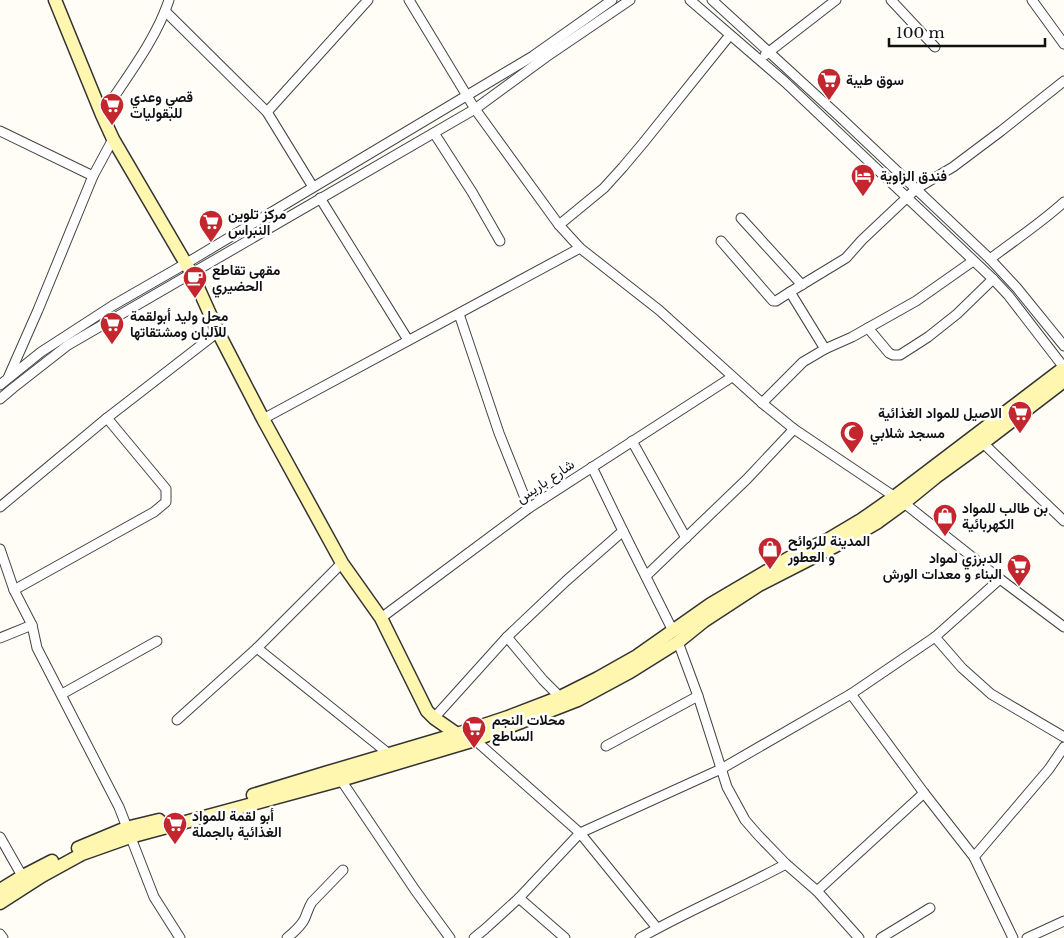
<svg xmlns="http://www.w3.org/2000/svg" width="1064" height="938" font-family="'Libre Baskerville',Vazirmatn,serif">
	<style>
		.lines { fill: none; stroke-linecap: round; stroke-linejoin: round }
		.street-casing { stroke: #444; stroke-width: 11 }
		.secondary-casing { stroke: #333; stroke-width: 15 }
		.street { stroke: #fff; stroke-width: 9 }
		.secondary { stroke: #fff6b0; stroke-width: 12 }
		.labels { text-anchor: middle; stroke-width: 5; stroke-linejoin: round; paint-order: stroke }
		.poi-label { font-size: 14px; font-weight: bold; fill: #111; stroke: #fff; text-anchor: start }
		.street-label { font-size: 14px; fill: #111; stroke: #fff }
	</style>
	<rect width="100%" height="100%" fill="#fffdf5"/>
	<g class="lines">
		<defs>
			<g id="street">
				<polyline points="409,0 475,109 559,225 580,248 659,310 762,403 794,429 904,503 1000,579 1064,627"/>
				<polyline points="690,0 785,82 993,279 1008,295 1062,365"/>
				<polyline points="712,0 841,118 990,259 1017,288 1064,346"/>
				<polyline points="891,0 935,47"/>
				<polyline points="1032,0 1064,44"/>
				<polyline points="165,11 267,112 313,187"/>
				<polyline points="765,55 836,0"/>
				<polyline points="267,112 368,0"/>
				<path d="M102 115C125 79 156 40 169 0"/>
				<polyline points="0,131 93,176"/>
				<polyline points="434,133 472,192 500,241"/>
				<polyline points="320,198 408,340"/>
				<polyline points="741,218 802,285"/>
				<polyline points="559,225 604,188 623,167 644,142 730,35"/>
				<polyline points="721,241 773,301 776,301 790,292"/>
				<path d="M990 259C1015 240 1041 223 1064 202"/>
				<polyline points="459,314 499,433 529,508"/>
				<polyline points="868,328 889,353 893,355 900,355 928,337 957,314 993,279"/>
				<polyline points="825,349 790,292 846,258 862,240 916,189 953,167 1001,131 1064,81"/>
				<polyline points="8,378 38,310 93,176 113,139"/>
				<polyline points="0,385 41,352 112,306 185,264 533,56 612,0"/>
				<polyline points="0,399 13,388 68,345 475,109 546,57 630,0"/>
				<polyline points="762,403 803,362 825,349 852,337 916,301 973,261"/>
				<polyline points="263,419 580,248"/>
				<polyline points="632,441 686,538"/>
				<polyline points="983,443 1064,521"/>
				<polyline points="592,467 623,531 673,631"/>
				<polyline points="0,507 107,418 218,332"/>
				<polyline points="0,549 14,590 32,625 37,648 119,807 154,897 180,938"/>
				<polyline points="646,576 747,479 794,429"/>
				<polyline points="14,590 154,512 166,502 166,489 107,418"/>
				<polyline points="381,618 529,508 732,377"/>
				<polyline points="507,637 543,680 560,697"/>
				<polyline points="935,637 962,668 991,694 1064,737"/>
				<polyline points="0,638 32,625"/>
				<polyline points="678,642 698,696 727,787 745,820 758,835 786,864 817,891 859,938"/>
				<polyline points="257,648 389,754"/>
				<polyline points="62,694 157,641"/>
				<polyline points="851,694 924,793 974,857 1013,938"/>
				<polyline points="434,718 507,637 566,581 623,531"/>
				<polyline points="177,720 257,648 342,563"/>
				<polyline points="475,740 580,833 657,928"/>
				<polyline points="606,746 698,696"/>
				<polyline points="341,780 415,890 450,938"/>
				<polyline points="0,837 25,881"/>
				<polyline points="974,857 1049,769 1064,747"/>
				<polyline points="817,891 924,793"/>
				<polyline points="519,898 565,938"/>
				<polyline points="0,934 3,938"/>
				<path d="M287 938C293 933 300 927 304 920 307 914 308 908 312 902L343 870"/>
				<polyline points="474,938 485,929 519,898 580,833 721,769 851,694 935,637 1000,579"/>
				<path d="M640 938C687 911 738 890 786 864"/>
				<polyline points="881,938 930,908"/>
				<polyline points="1027,938 1064,921"/>
			</g>
			<g id="secondary">
				<polyline points="55,0 102,115 113,139 192,274 218,332 263,419 342,563 381,618 427,711 434,718 457,734 461,735"/>
				<polyline points="253,795 325,773 457,734 508,717 560,697 598,678 637,656 711,604 789,558 829,539 861,520 894,497 1061,370"/>
				<polyline points="78,848 126,828 159,820"/>
				<polyline points="0,890 23,876 52,861"/>
				<polyline points="0,903 42,876 82,854 130,837 341,780 475,740 578,700 630,672 678,642 704,621 759,585 849,539 878,522 904,503 936,477 983,443 1064,381"/>
			</g>
		</defs>
		<use href="#street" class="street-casing"/>
		<use href="#secondary" class="secondary-casing"/>
		<use href="#street" class="street"/>
		<use href="#secondary" class="secondary"/>
	</g>
	<defs>
		<symbol id="supermarket-pin" viewBox="-11 -11 22 30"><path d="M0 17L-7.5 6A9.5 9.5 0 1 1 7.5 6Z" fill="#c4262e" stroke="#fff"/><path d="M-6-5.5h2.5l.6 2H6L4.5 2H-2.5L-4.4-4H-6ZM-1.5 3.2a1.3 1.3 0 1 0 .1 0ZM3 3.2a1.3 1.3 0 1 0 .1 0Z" fill="#fff"/></symbol>
		<symbol id="hotel-pin" viewBox="-11 -11 22 30"><path d="M0 17L-7.5 6A9.5 9.5 0 1 1 7.5 6Z" fill="#c4262e" stroke="#fff"/><path d="M-6-4.5h1.5V1H6V5H4.5V3h-9V5H-6ZM-4 0a1.8 1.8 0 1 1 3.6 0ZM.5 0V-2.5h3Q6-2.5 6 0Z" fill="#fff"/></symbol>
		<symbol id="cafe-pin" viewBox="-11 -11 22 30"><path d="M0 17L-7.5 6A9.5 9.5 0 1 1 7.5 6Z" fill="#c4262e" stroke="#fff"/><path d="M-5.5-4.5H6V0H3Q3 3.5 0 3.5H-2.5Q-5.5 3.5-5.5 0ZM3-3.2v2h1.7v-2ZM-6 4.5H4V6H-6Z" fill="#fff"/></symbol>
		<symbol id="mosque-pin" viewBox="-11 -11 22 30"><path d="M0 17L-7.5 6A9.5 9.5 0 1 1 7.5 6Z" fill="#c4262e" stroke="#fff"/><path d="M3.5-4.9A6 6 0 1 0 3.5 4.9A5 5 0 1 1 3.5-4.9Z" fill="#fff"/></symbol>
		<symbol id="shop-pin" viewBox="-11 -11 22 30"><path d="M0 17L-7.5 6A9.5 9.5 0 1 1 7.5 6Z" fill="#c4262e" stroke="#fff"/><path d="M-5-2.5h2.3a2.7 3.5 0 0 1 5.4 0H5L5.5 6h-11ZM-1.5-2.5h3a1.5 2.3 0 0 0-3 0Z" fill="#fff"/></symbol>
	</defs>
	<g fill-rule="evenodd">
		<use href="#supermarket-pin" x="815" y="66" width="28" height="38"/>
		<use href="#supermarket-pin" x="98" y="91" width="28" height="38"/>
		<use href="#hotel-pin" x="849" y="162" width="28" height="38"/>
		<use href="#supermarket-pin" x="197" y="208" width="28" height="38"/>
		<use href="#cafe-pin" x="181" y="264" width="28" height="38"/>
		<use href="#supermarket-pin" x="98" y="310" width="28" height="38"/>
		<use href="#supermarket-pin" x="1006" y="399" width="28" height="38"/>
		<use href="#mosque-pin" x="838" y="419" width="28" height="38"/>
		<use href="#shop-pin" x="931" y="502" width="28" height="38"/>
		<use href="#shop-pin" x="756" y="535" width="28" height="38"/>
		<use href="#supermarket-pin" x="1005" y="552" width="28" height="38"/>
		<use href="#supermarket-pin" x="460" y="714" width="28" height="38"/>
		<use href="#supermarket-pin" x="161" y="810" width="28" height="38"/>
	</g>
	<g class="labels">
		<g class="poi-label">
			<text x="846" y="85">سوق طيبة</text>
			<text x="130" y="102">قصي وعدي<tspan x="130" dy="16">للبقوليات</tspan></text>
			<text x="880" y="181">فندق الزاوية</text>
			<text x="228" y="219">مركز تلوين<tspan x="228" dy="16">النبراس</tspan></text>
			<text x="212" y="275">مقهى تقاطع<tspan x="212" dy="16">الحضيري</tspan></text>
			<text x="130" y="321">محل وليد أبولقمة<tspan x="130" dy="16">للآلبان ومشتقاتها</tspan></text>
			<text x="1002" y="418" text-anchor="end">الاصيل للمواد الغذائية</text>
			<text x="870" y="438">مسجد شلابي</text>
			<text x="962" y="513">بن طالب للمواد<tspan x="962" dy="16">الكهربائية</tspan></text>
			<text x="788" y="546">المدينة للروائح<tspan x="788" dy="16">و العطور</tspan></text>
			<text x="1002" y="563" text-anchor="end">الدبرزي لمواد<tspan x="1002" dy="16">البناء و معدات الورش</tspan></text>
			<text x="492" y="725">محلات النجم<tspan x="492" dy="16">الساطع</tspan></text>
			<text x="192" y="821">أبو لقمة للمواد<tspan x="192" dy="16">الغذائية بالجملة</tspan></text>
		</g>
		<g class="street-label">
			<text transform="translate(545 481) rotate(-34)" y="5">شارع باريس</text>
		</g>
	</g>
	<path d="M889 38v8h156v-8" fill="none" stroke="#111111" stroke-width="2.5"/>
	<text x="896" y="38" font-size="15" fill="#111111" stroke="#ffffff" stroke-width="4" paint-order="stroke">100 m</text>
</svg>
